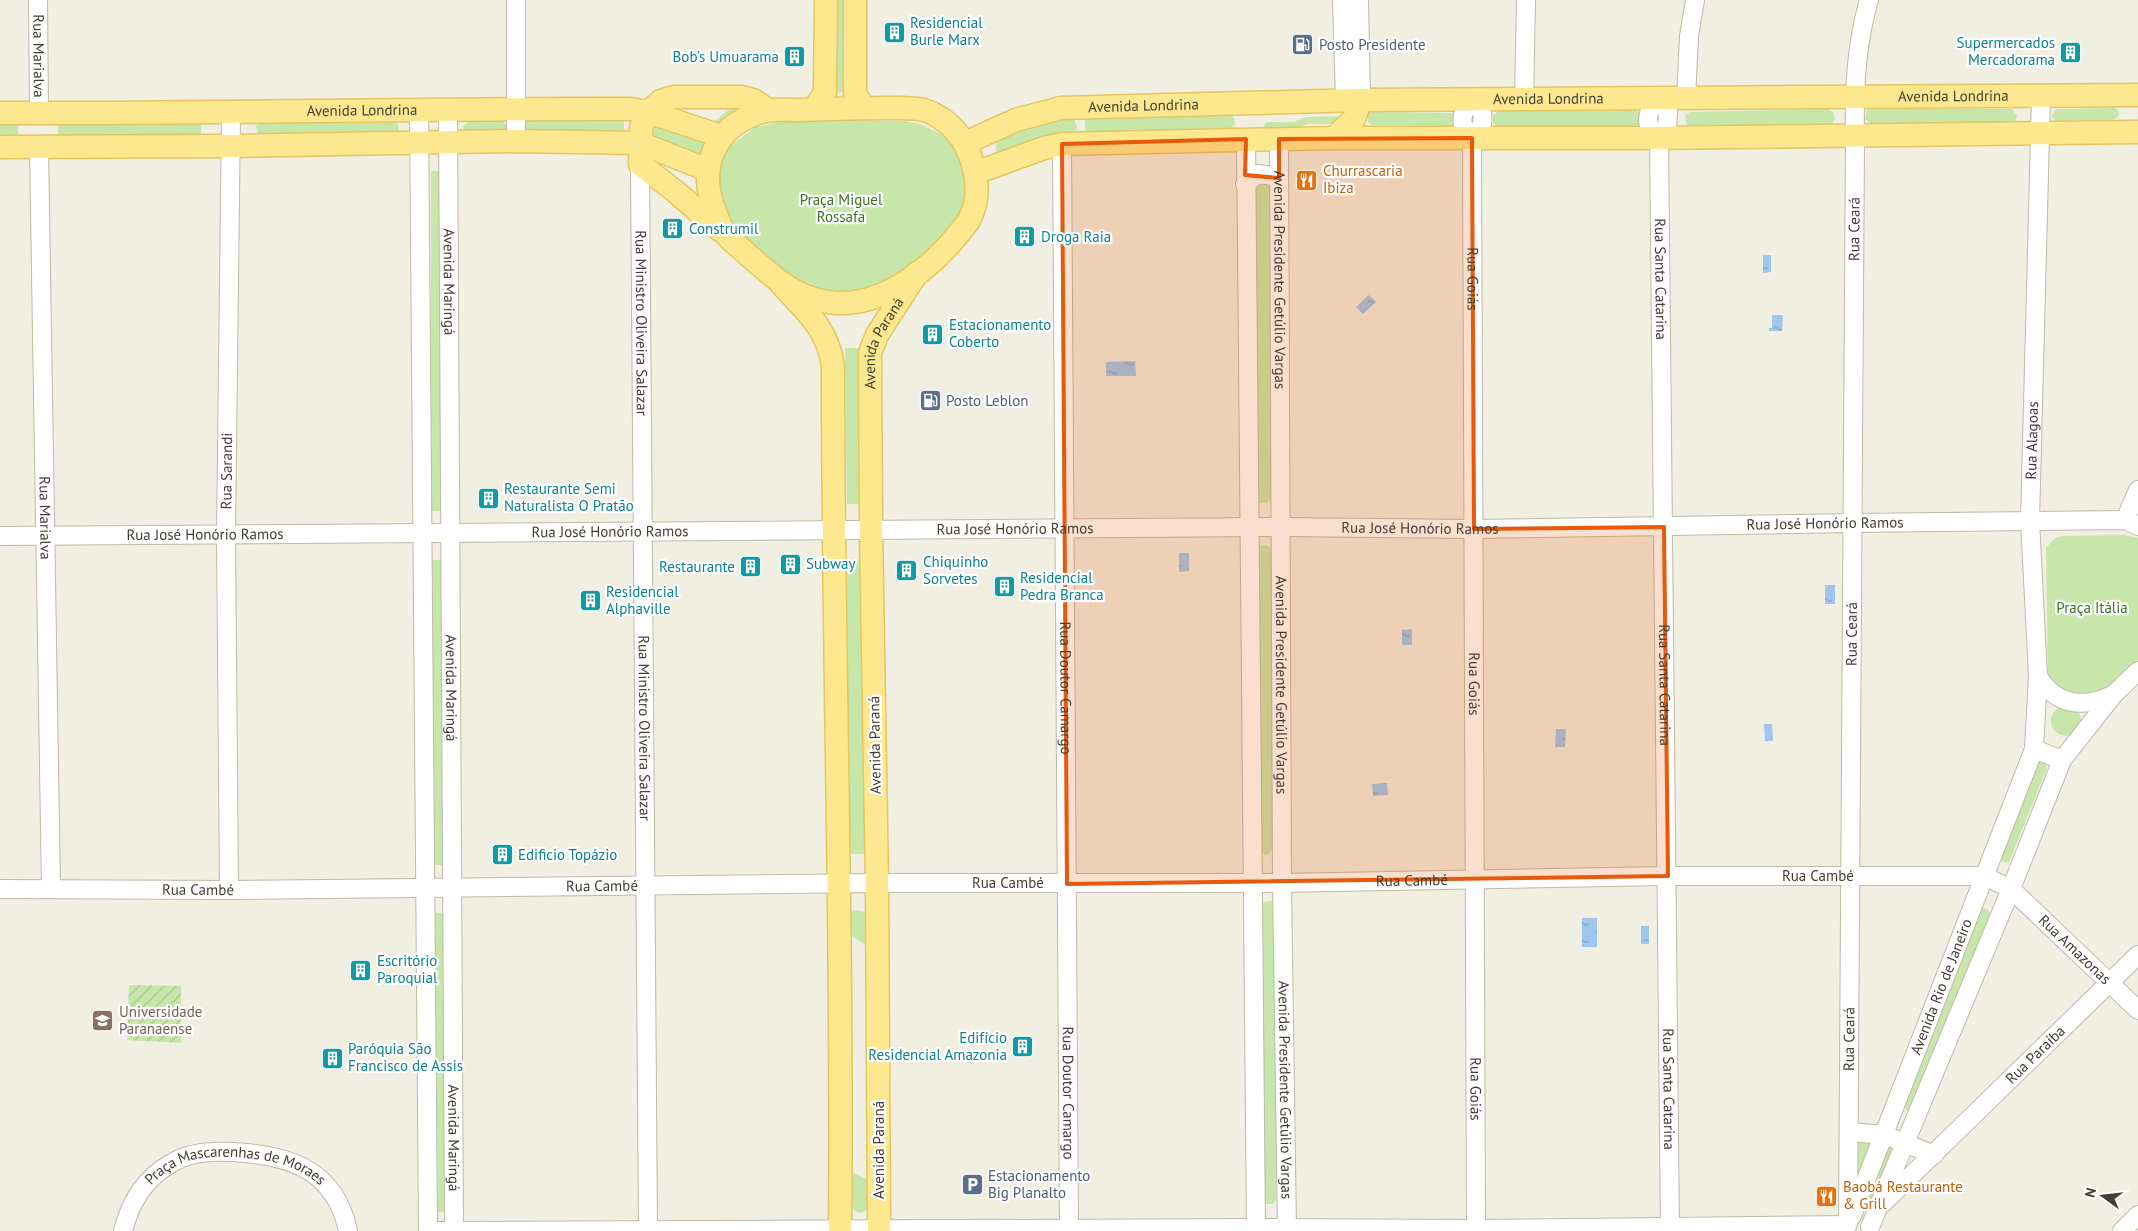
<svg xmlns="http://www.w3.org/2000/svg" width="2138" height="1231" font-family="'PT Sans',sans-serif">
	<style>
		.park { fill: #c6e6aa }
		.garden { fill: url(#garden-furrows) }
		.water { fill: url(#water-ripples) }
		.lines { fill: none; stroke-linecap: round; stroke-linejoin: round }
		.minor-casing { stroke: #bfb9a8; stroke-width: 20 }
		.major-casing { stroke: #e3c65f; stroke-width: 25 }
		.minor { stroke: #fff; stroke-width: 18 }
		.major { stroke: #fee88f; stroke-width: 22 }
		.marked { fill: #e8590c; fill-opacity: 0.2; stroke: #e8590c; stroke-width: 4; stroke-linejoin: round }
		.labels { text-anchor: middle; stroke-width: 4.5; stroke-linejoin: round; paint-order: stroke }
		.culture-label { font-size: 15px; fill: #0d838f; stroke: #fff; text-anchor: start }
		.service-label { font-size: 15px; fill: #4e5e75; stroke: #fff; text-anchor: start }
		.street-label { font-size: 15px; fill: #433e33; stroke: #fff }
		.food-label { font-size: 15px; fill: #c56008; stroke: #fff; text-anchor: start }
		.park-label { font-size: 15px; fill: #3e7427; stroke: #fff }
		.education-label { font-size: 15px; fill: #785e54; stroke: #fff; text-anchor: start }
	</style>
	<defs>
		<pattern id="garden-furrows" width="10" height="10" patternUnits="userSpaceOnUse" patternTransform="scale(1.25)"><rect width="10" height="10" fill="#c6e6aa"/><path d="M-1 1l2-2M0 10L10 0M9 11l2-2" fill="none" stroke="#abc693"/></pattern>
		<pattern id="water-ripples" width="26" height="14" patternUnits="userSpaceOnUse" patternTransform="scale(1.25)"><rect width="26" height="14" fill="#9dc7ef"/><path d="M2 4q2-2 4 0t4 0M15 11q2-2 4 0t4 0" fill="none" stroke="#82a3c2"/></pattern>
	</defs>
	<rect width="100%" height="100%" fill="#f1eee2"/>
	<g class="park">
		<polygon points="834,0 844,0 845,87 842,92 836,93 833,89"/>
		<polygon points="734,106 737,109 712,128 712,123"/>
		<polygon points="2115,108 2119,112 2118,117 2112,120 2056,121 2052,117 2054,111 2057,109"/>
		<polygon points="1828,109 1833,112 1835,118 1831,126 1688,127 1685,120 1686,115 1690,112"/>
		<polygon points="1871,109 2011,109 2017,115 2015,124 2010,125 1872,124 1865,119 1867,110"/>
		<polygon points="1635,110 1643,115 1643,122 1635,127 1498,127 1493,123 1493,115 1499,111"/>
		<polygon points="1371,112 1452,113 1455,115 1457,121 1452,126 1371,125 1368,122 1368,116"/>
		<polygon points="1229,113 1234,118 1235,124 1230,130 1088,133 1085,130 1085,121 1088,117"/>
		<polygon points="1347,116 1346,124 1307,124 1294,130 1264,128 1264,126 1266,122 1294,122 1306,117"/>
		<polygon points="621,118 624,122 624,130 621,132 526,133 522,120"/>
		<polygon points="1056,119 1074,119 1077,128 1074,132 1050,134 1006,152 1000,154 996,151 996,141 1042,122"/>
		<polygon points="501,120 507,126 505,133 464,133 463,126 470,121"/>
		<polygon points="58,121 201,123 201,137 58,135"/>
		<polygon points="260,121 394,121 397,122 399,130 397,134 258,135 256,127"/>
		<polygon points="850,121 905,121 920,124 943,135 957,150 968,178 961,218 918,262 868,293 806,291 744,242 716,200 719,169 724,155 731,145 756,127 780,122"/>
		<rect x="0" y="124" width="18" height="14"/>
		<polygon points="650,124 702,141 705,147 702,154 695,156 649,137"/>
		<polygon points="431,171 441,171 442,511 431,511"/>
		<polygon points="1270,182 1272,496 1267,503 1259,503 1256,497 1255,183"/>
		<polygon points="845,348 862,348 863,504 847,504"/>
		<polygon points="2124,535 2138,538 2138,660 2116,682 2099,695 2066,694 2048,679 2046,548 2055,538 2062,536"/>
		<polygon points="1266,545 1272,548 1273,849 1268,855 1262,854 1258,850 1257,550 1261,546"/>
		<polygon points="845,559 862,559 865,854 848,854"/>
		<polygon points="432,560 443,560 446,865 435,865"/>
		<circle cx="2066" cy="721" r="15"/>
		<polygon points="2039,761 2046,764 2047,768 2010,860 2007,863 1999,860 2036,763"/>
		<polygon points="1271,901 1276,904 1276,1200 1273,1204 1267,1204 1262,1200 1260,907 1264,902"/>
		<polygon points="1982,908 1988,910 1992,915 1912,1112 1905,1109 1903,1104 1979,912"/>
		<polygon points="854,910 862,911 867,915 867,946 850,935 850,913"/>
		<polygon points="435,913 447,913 450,1212 438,1212"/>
		<polygon points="1857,1137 1872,1139 1859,1181 1856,1181"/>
		<polygon points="1887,1144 1894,1147 1871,1206 1868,1207 1865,1203"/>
		<path d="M853 1173 869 1180V1208C864 1214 858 1214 853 1209Z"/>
	</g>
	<polygon class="garden" points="129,985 181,986 181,1043 127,1040"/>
	<g class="water">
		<polygon points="1763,255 1771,255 1771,272 1763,273"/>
		<polygon points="1369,295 1376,302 1363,314 1356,307"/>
		<polygon points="1772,315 1783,315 1782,331 1769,331 1769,328 1772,328"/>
		<polygon points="1135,361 1136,376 1106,376 1106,362"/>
		<polygon points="1179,553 1189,553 1189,571 1179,572"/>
		<rect x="1825" y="585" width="10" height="19"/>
		<polygon points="1412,629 1412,645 1402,645 1402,630"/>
		<polygon points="1764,724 1772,724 1773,741 1765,741"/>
		<polygon points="1556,729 1566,729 1565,747 1555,747"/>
		<polygon points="1387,783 1388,795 1373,796 1372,784"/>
		<rect x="1582" y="918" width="15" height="29"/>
		<rect x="1641" y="926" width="8" height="18"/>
	</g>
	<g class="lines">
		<defs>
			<g id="minor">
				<path id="s1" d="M38 0 39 113"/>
				<polyline points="1342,0 1345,100"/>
				<polyline points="1359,0 1361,100"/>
				<polyline points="1686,99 1689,36 1695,0"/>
				<path d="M1473 100 1480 106C1485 120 1483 128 1472 138 1458 125 1460 113 1473 100Z"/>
				<polyline points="1524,100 1526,0"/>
				<path d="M1659 100 1668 112 1667 130 1659 137C1644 127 1645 111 1659 100Z"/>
				<path id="s2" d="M448 110 454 1231"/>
				<polyline points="419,111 428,1231"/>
				<path id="s3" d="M1659 137 1670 1231"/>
				<path id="s4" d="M1472 138 1476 1231"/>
				<polyline points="1246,139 1256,1231"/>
				<path id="s5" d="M1279 139 1282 883 1287 1231"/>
				<polyline points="516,141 516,0"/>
				<path id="s6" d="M1062 144 1069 1231"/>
				<path id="s7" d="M39 147 51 889"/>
				<path id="s8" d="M640 164 648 1231"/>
				<polyline points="1245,184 1258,174 1273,176 1279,181"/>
				<polyline points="2125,520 2138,490"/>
				<path id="s9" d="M0 536 1281 527 1474 529 1853 523 2125 520 2138 526"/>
				<path d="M2038 676C2055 705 2083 709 2112 695"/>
				<polyline points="2034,749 2062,760"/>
				<path id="s10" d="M0 889 229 890 877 883H1282L1668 876H1984L2011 889 2138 1010"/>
				<path id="s11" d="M229 890 226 535 231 113"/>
				<polyline points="1850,1132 1885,1135 1934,1155"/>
				<path id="s12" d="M1882 1204 2138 955"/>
				<path id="s13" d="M1852 1216 2034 749 2038 676 2030 521 2041 96"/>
				<path id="s14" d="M1848 1224 1855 136C1854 89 1856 45 1869 0"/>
				<polyline points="1870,1227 2011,889 2062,760 2114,694 2138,671"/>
				<path id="s15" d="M123 1231C130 1203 144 1179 170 1164 189 1152 211 1151 233 1152 289 1155 335 1169 348 1231"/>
				<polyline points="437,1231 1256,1228 1476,1229 1847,1225"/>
				<polyline points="2122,1231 2138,1215"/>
			</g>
			<g id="major">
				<polyline points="855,0 855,94 864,108"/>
				<path d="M864 108C879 109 911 106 924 110 945 117 961 133 969 153 977 173 980 196 971 216 968 224 961 230 956 237 929 269 889 301 845 303 803 305 776 280 747 254 740 247 730 241 725 233 720 226 717 217 714 209 698 166 715 128 758 113 771 108 786 110 800 110 821 109 842 109 864 108Z"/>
				<polyline points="814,109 825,93 826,0"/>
				<path id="s16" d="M0 113C210 114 421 108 631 109L648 112 721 136"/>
				<polyline points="1334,138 1354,119 1361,100"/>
				<path id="s17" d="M965 143 1016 120 1061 108 1361 100 2138 95"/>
				<polyline points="0,147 231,146 516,141 640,143 708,170"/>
				<polyline points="975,173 1044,148 1062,144 1334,138 1649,138 2138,132"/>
				<polyline points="720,230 676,192 640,164 641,127 648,112 661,101 674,97 742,97 753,100 768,110"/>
				<path d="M781 284C805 310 829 330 833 367 833 655 843 943 840 1231"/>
				<path id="s18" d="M879 1231 877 883 871 530 870 353 877 335 917 273"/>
			</g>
		</defs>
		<use href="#minor" class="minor-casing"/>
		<use href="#major" class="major-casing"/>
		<use href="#minor" class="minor"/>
		<use href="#major" class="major"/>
	</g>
	<path class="marked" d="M1472 138 1474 529 1664 527 1668 876 1067 884 1062 144 1246 139 1245 175 1279 178V139Z"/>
	<defs>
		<symbol id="building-square" viewBox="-11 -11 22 22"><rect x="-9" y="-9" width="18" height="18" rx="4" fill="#0f9aa8" stroke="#fff"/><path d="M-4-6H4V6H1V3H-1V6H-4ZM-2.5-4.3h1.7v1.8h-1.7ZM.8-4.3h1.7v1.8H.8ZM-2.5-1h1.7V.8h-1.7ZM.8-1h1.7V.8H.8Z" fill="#fff"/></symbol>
		<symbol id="fuel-square" viewBox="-11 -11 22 22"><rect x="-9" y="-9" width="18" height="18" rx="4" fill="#5c6f8a" stroke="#fff"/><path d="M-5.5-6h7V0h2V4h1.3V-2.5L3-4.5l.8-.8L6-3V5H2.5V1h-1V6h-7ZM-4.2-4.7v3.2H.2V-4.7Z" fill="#fff"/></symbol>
		<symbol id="restaurant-square" viewBox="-11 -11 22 22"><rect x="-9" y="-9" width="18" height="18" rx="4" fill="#e8710a" stroke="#fff"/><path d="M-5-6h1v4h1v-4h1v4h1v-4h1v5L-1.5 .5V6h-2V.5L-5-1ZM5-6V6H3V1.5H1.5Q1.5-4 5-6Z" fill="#fff"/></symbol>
		<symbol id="university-square" viewBox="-11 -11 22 22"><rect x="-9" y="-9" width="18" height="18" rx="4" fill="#8d6e63" stroke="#fff"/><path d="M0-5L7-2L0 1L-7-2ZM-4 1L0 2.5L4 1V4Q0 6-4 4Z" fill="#fff"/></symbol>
		<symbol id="parking-square" viewBox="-11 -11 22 22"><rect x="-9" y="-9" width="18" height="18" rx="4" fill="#5c6f8a" stroke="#fff"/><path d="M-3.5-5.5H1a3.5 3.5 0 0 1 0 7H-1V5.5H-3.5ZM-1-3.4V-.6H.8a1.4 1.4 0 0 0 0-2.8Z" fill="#fff"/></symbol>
	</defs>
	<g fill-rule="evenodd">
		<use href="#building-square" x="882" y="20" width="25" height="25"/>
		<use href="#fuel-square" x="1290" y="32" width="25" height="25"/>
		<use href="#building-square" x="2058" y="40" width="25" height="25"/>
		<use href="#building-square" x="782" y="44" width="25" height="25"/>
		<use href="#restaurant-square" x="1294" y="168" width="25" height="25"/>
		<use href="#building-square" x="660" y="216" width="25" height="25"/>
		<use href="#building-square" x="1012" y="224" width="25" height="25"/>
		<use href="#building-square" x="920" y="322" width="25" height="25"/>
		<use href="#fuel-square" x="918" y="388" width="25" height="25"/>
		<use href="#building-square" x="476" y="486" width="25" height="25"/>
		<use href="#building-square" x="778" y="552" width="25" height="25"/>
		<use href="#building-square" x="738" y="554" width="25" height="25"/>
		<use href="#building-square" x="894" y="558" width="25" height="25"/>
		<use href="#building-square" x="992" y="574" width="25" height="25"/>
		<use href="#building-square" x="578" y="588" width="25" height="25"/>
		<use href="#building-square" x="490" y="842" width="25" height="25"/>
		<use href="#building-square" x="348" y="958" width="25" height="25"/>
		<use href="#university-square" x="90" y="1008" width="25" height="25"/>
		<use href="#building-square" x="1010" y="1034" width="25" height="25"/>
		<use href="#building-square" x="320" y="1046" width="25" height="25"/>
		<use href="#parking-square" x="960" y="1172" width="25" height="25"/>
		<use href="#restaurant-square" x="1814" y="1184" width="25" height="25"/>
	</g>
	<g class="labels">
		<g class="culture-label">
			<text x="910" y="28">Residencial<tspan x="910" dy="17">Burle Marx</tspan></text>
			<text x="2055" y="48" text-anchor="end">Supermercados<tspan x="2055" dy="17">Mercadorama</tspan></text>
			<text x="779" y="62" text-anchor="end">Bob's Umuarama</text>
			<text x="689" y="234">Construmil</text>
			<text x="1041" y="242">Droga Raia</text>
			<text x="949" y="330">Estacionamento<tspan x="949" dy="17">Coberto</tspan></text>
			<text x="504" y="494">Restaurante Semi<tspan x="504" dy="17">Naturalista O Pratão</tspan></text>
			<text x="923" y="567">Chiquinho<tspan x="923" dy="17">Sorvetes</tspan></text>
			<text x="806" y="569">Subway</text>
			<text x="735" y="572" text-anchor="end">Restaurante</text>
			<text x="1020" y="583">Residencial<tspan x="1020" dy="17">Pedra Branca</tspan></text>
			<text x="606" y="597">Residencial<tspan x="606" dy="17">Alphaville</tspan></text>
			<text x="518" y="860">Edificio Topázio</text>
			<text x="377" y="966">Escritório<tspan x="377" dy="17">Paroquial</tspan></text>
			<text x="1007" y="1043" text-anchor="end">Edifício<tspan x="1007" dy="17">Residencial Amazonia</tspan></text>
			<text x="348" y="1054">Paróquia São<tspan x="348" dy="17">Francisco de Assis</tspan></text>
		</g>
		<g class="service-label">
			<text x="1319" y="50">Posto Presidente</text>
			<text x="946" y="406">Posto Leblon</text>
			<text x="988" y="1181">Estacionamento<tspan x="988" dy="17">Big Planalto</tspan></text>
		</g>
		<g class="street-label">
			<text dy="5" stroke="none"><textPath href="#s1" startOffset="56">Rua Marialva</textPath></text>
			<text dy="5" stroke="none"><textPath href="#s17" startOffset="995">Avenida Londrina</textPath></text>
			<text dy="5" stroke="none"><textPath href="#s17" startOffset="590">Avenida Londrina</textPath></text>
			<text dy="5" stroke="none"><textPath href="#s17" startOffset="185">Avenida Londrina</textPath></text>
			<text dy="5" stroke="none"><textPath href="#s16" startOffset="362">Avenida Londrina</textPath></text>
			<text dy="5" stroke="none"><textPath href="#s14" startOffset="995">Rua Ceará</textPath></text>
			<text dy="5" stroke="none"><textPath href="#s4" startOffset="141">Rua Goiás</textPath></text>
			<text dy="5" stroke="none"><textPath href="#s3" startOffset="142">Rua Santa Catarina</textPath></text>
			<text dy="5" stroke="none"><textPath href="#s5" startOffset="141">Avenida Presidente Getúlio Vargas</textPath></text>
			<text dy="5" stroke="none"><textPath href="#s2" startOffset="172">Avenida Maringá</textPath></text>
			<text dy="5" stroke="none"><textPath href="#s8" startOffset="159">Rua Ministro Oliveira Salazar</textPath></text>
			<text dy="5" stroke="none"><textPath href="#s18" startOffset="891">Avenida Paraná</textPath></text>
			<text dy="5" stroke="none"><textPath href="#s13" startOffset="810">Rua Alagoas</textPath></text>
			<text dy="5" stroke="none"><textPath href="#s11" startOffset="419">Rua Sarandi</textPath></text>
			<text dy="5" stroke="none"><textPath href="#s7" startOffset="371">Rua Marialva</textPath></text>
			<text dy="5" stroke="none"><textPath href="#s9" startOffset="1825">Rua José Honório Ramos</textPath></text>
			<text dy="5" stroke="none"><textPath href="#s9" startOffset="1420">Rua José Honório Ramos</textPath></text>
			<text dy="5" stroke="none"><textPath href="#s9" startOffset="1015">Rua José Honório Ramos</textPath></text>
			<text dy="5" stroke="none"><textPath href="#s9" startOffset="610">Rua José Honório Ramos</textPath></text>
			<text dy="5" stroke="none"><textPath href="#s9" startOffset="205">Rua José Honório Ramos</textPath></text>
			<text dy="5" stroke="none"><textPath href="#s14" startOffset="590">Rua Ceará</textPath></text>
			<text dy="5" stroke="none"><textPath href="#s4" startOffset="546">Rua Goiás</textPath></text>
			<text dy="5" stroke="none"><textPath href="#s3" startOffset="548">Rua Santa Catarina</textPath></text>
			<text dy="5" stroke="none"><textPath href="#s5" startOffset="546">Avenida Presidente Getúlio Vargas</textPath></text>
			<text dy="5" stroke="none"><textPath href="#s2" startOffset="578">Avenida Maringá</textPath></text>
			<text dy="5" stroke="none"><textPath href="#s6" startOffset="544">Rua Doutor Camargo</textPath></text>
			<text dy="5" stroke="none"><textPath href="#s8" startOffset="564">Rua Ministro Oliveira Salazar</textPath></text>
			<text transform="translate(875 745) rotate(-91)" y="5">Avenida Paraná</text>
			<text dy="5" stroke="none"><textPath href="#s10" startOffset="1818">Rua Cambé</textPath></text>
			<text dy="5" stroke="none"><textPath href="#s10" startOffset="1412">Rua Cambé</textPath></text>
			<text dy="5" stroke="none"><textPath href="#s10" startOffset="1008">Rua Cambé</textPath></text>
			<text dy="5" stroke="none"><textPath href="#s10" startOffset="602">Rua Cambé</textPath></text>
			<text dy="5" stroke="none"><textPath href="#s10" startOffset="198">Rua Cambé</textPath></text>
			<text dy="5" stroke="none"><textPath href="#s10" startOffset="2102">Rua Amazonas</textPath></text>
			<text dy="5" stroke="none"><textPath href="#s13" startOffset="246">Avenida Rio de Janeiro</textPath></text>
			<text dy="5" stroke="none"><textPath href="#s14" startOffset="185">Rua Ceará</textPath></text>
			<text dy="5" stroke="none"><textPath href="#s12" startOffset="214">Rua Paraíba</textPath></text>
			<text dy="5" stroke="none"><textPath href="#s4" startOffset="951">Rua Goiás</textPath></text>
			<text dy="5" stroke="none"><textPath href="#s3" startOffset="952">Rua Santa Catarina</textPath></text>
			<text dy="5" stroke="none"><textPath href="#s5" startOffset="951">Avenida Presidente Getúlio Vargas</textPath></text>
			<text dy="5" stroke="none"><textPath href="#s6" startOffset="949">Rua Doutor Camargo</textPath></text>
			<text dy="5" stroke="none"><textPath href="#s2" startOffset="1028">Avenida Maringá</textPath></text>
			<text transform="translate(879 1150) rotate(-90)" y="5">Avenida Paraná</text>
			<text dy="5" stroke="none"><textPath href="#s15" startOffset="151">Praça Mascarenhas de Moraes</textPath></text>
		</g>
		<g class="food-label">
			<text x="1323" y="176">Churrascaria<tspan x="1323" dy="17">Ibiza</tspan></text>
			<text x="1843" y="1192">Baobá Restaurante<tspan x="1843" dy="17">&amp; Grill</tspan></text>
		</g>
		<g class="park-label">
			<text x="841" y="205">Praça Miguel<tspan x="841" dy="17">Rossafa</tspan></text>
			<text x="2092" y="613">Praça Itália</text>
		</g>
		<g class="education-label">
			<text x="119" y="1017">Universidade<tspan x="119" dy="17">Paranaense</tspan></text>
		</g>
	</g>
	<g transform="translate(2103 1196) rotate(285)" stroke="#ffffff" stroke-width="4" paint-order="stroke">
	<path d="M0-4L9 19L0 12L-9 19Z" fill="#433e33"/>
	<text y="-8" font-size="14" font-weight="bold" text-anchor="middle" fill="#433e33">N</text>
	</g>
</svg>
